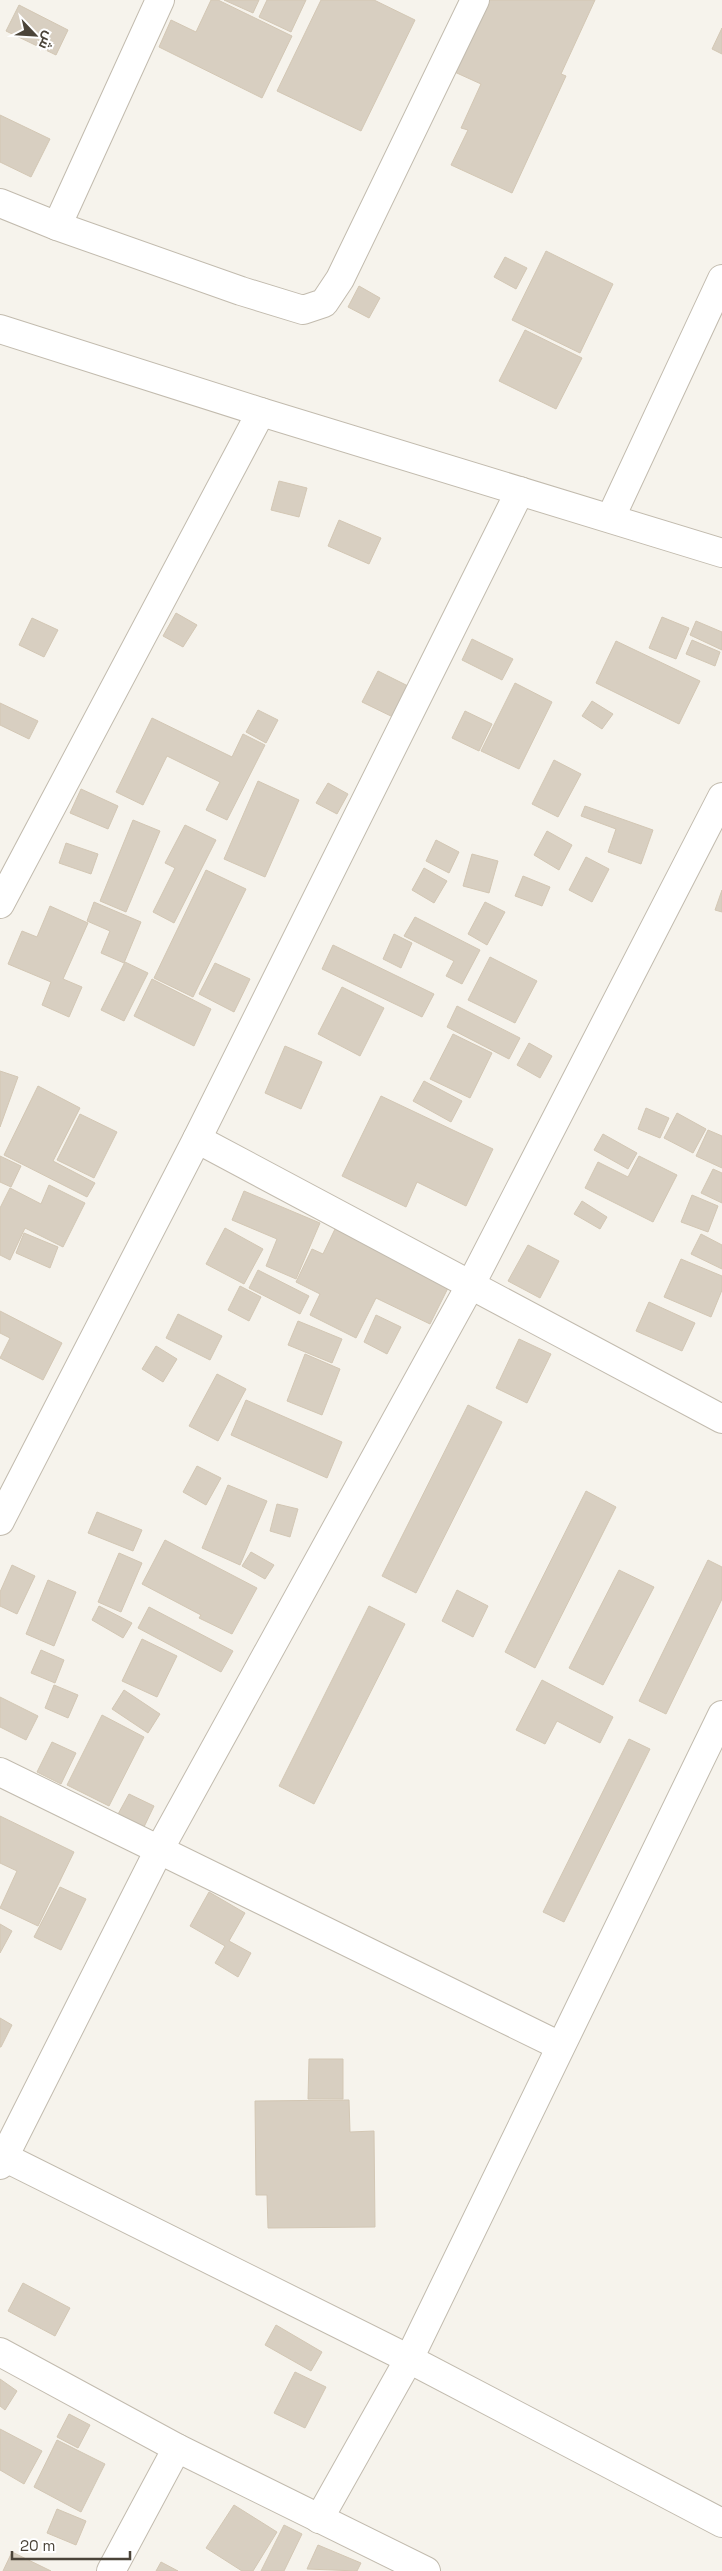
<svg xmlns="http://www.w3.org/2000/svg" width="722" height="2571" font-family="'Space Grotesk',Cairo,sans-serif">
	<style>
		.building { fill: #d8cfc1; stroke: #d3c7b4 }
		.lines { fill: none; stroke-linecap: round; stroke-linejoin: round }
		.minor-casing { stroke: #c2bbae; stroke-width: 30 }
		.minor { stroke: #fff; stroke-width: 28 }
	</style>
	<rect width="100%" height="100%" fill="#f6f3ec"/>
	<g class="building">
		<polygon points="211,0 218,0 292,36 262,98 159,47 171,20 196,32"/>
		<polygon points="224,0 259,0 253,13"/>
		<polygon points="267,0 306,0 291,32 259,17"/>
		<polygon points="321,0 374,0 415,20 361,131 277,91"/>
		<polygon points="479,0 595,0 561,74 566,76 512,193 451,165 468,130 461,128 481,84 448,69"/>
		<polygon points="19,5 68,30 56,55 6,31"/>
		<polygon points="722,28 722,54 712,49"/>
		<polygon points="0,115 50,139 31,177 0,162"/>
		<polygon points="546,251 613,284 580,353 512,320"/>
		<polygon points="505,257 527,268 516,289 494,277"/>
		<polygon points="359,286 380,298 369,318 348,307"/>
		<polygon points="525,330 582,358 556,409 499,381"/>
		<polygon points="279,481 307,488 299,517 271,510"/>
		<polygon points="339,520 381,538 369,564 328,546"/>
		<polygon points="176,613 197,625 183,647 163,636"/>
		<polygon points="662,617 689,628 676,659 649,648"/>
		<polygon points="32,618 58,630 44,657 19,645"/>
		<polygon points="696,621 722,632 722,650 690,635"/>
		<polygon points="472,639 513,659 502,680 462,660"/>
		<polygon points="692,640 720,652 715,666 686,654"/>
		<polygon points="616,641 700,681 679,724 596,683"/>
		<polygon points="378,671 412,688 397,719 362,702"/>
		<polygon points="515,683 552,702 519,769 481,751"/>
		<polygon points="592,701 613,714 602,729 582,716"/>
		<polygon points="0,703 38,721 29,739 0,725"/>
		<polygon points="258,710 278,720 266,743 246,732"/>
		<polygon points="465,711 492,724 479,751 452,738"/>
		<polygon points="152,718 232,757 243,734 265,745 227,820 206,810 220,782 167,756 143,805 116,792"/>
		<polygon points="554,760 581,774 558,817 532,804"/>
		<polygon points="258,781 299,800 265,877 224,859"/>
		<polygon points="328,783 348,794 337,814 316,803"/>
		<polygon points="81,789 118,806 108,829 70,813"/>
		<polygon points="585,806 653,830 641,864 608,852 616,829 581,816"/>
		<polygon points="133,820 160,831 126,912 100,901"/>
		<polygon points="185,825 216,840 174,923 153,912 175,868 165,863"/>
		<polygon points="547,831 572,845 559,870 534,855"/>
		<polygon points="436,840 459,852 449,873 426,861"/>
		<polygon points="66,843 98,854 91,874 59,863"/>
		<polygon points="472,854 498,861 489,893 463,886"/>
		<polygon points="586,857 609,869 592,902 569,890"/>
		<polygon points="424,868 447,881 434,903 412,890"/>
		<polygon points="206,870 246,889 193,997 154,978"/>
		<polygon points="523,876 550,887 542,906 515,896"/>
		<polygon points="722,890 722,912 715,910"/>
		<polygon points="94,902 141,922 124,963 101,953 110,931 87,921"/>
		<polygon points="485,902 505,912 487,945 468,934"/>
		<polygon points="50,906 88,923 63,979 82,987 69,1017 42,1005 51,982 8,964 22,931 37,937"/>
		<polygon points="415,917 480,950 462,984 446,976 454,961 404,936"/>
		<polygon points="394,934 412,943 401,968 383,959"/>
		<polygon points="333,945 434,994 422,1017 322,969"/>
		<polygon points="490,957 537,981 515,1023 468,1000"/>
		<polygon points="125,962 148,973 124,1021 101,1010"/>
		<polygon points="215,963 250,979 234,1012 199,994"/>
		<polygon points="152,979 211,1009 194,1046 134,1016"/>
		<polygon points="342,987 384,1008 360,1056 318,1034"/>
		<polygon points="457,1006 520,1038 509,1059 447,1027"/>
		<polygon points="453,1034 492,1053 470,1098 430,1079"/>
		<polygon points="529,1043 552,1056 540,1078 517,1065"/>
		<polygon points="285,1046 322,1062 301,1109 265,1093"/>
		<polygon points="0,1071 18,1077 0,1127"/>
		<polygon points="424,1081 462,1101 451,1122 413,1101"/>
		<polygon points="38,1086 80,1108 53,1161 95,1183 87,1197 4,1155"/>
		<polygon points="381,1096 493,1149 466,1206 417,1182 406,1207 342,1176"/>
		<polygon points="646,1108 669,1118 660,1138 638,1129"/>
		<polygon points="677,1113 706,1129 693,1153 664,1138"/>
		<polygon points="80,1114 117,1132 94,1178 57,1160"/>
		<polygon points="708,1130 722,1136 722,1168 696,1156"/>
		<polygon points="603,1134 637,1153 628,1169 594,1150"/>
		<polygon points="0,1156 21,1166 11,1187 0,1182"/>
		<polygon points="639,1156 677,1175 653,1222 585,1188 598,1162 628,1177"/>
		<polygon points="713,1169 722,1173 722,1203 701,1193"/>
		<polygon points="49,1185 85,1203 63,1247 25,1228 10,1260 0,1255 0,1208 10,1188 41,1204"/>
		<polygon points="244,1191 320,1223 296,1279 266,1266 277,1239 232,1220"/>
		<polygon points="692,1195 718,1206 708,1232 681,1222"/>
		<polygon points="582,1201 607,1217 600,1229 574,1214"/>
		<polygon points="225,1228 263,1249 244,1284 206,1264"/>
		<polygon points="335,1229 449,1286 430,1324 376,1298 356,1338 310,1315 320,1294 296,1282 312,1249 323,1254"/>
		<polygon points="24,1233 58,1247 50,1268 16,1253"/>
		<polygon points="701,1234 722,1245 722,1269 691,1254"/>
		<polygon points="528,1245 559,1261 540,1298 508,1281"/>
		<polygon points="681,1259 722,1276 722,1290 711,1317 664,1297"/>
		<polygon points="258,1270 309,1296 300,1314 249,1288"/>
		<polygon points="240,1286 261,1297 249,1321 228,1310"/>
		<polygon points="649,1302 695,1323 682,1351 636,1331"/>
		<polygon points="0,1311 62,1343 43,1380 0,1358 10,1338 0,1333"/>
		<polygon points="178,1314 222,1336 210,1360 166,1338"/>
		<polygon points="376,1315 401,1327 387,1354 364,1342"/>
		<polygon points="298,1321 342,1339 332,1363 288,1345"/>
		<polygon points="519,1339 551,1354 527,1403 496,1388"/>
		<polygon points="156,1346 177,1359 163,1382 142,1369"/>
		<polygon points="305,1354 340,1369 322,1415 287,1401"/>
		<polygon points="217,1374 246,1389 218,1441 189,1426"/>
		<polygon points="246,1400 342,1442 327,1478 231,1435"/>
		<polygon points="468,1405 502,1422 416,1593 382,1576"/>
		<polygon points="197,1466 221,1478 206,1505 183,1492"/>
		<polygon points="228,1485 267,1501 240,1565 202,1548"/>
		<polygon points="586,1491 616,1507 535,1668 505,1652"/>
		<polygon points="277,1504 298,1509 290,1537 270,1531"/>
		<polygon points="97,1512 142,1530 133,1551 88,1533"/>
		<polygon points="165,1540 257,1588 232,1634 199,1618 201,1615 142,1584"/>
		<polygon points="251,1552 274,1565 265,1579 242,1566"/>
		<polygon points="119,1553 142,1563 121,1612 98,1602"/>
		<polygon points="708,1560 722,1567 722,1599 666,1714 639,1701"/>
		<polygon points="12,1565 35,1576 17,1614 0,1606 0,1592"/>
		<polygon points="619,1570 654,1587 603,1685 569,1668"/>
		<polygon points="48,1580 76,1592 54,1646 26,1634"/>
		<polygon points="457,1590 488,1606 473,1637 442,1621"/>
		<polygon points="99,1606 132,1623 123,1638 92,1620"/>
		<polygon points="369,1606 405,1624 314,1804 279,1786"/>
		<polygon points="149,1607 233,1651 221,1672 138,1628"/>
		<polygon points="142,1639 177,1656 157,1697 122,1681"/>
		<polygon points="41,1650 64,1660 55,1683 31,1673"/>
		<polygon points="542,1680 613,1717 600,1743 557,1721 545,1744 516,1730"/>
		<polygon points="54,1685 78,1695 68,1718 45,1708"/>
		<polygon points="124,1690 160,1714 148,1733 112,1709"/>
		<polygon points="0,1697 38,1716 26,1740 0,1727"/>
		<polygon points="102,1715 144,1737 109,1806 67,1785"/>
		<polygon points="629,1739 650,1749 564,1922 543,1912"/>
		<polygon points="52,1742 76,1753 61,1784 37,1772"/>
		<polygon points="129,1794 154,1806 143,1829 117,1816"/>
		<polygon points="0,1816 74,1852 38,1926 0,1908 17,1871 0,1863"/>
		<polygon points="60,1887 86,1899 61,1950 34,1937"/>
		<polygon points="209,1892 245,1913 229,1941 251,1953 238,1977 215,1963 225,1946 190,1926"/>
		<polygon points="0,1924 12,1931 0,1953"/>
		<polygon points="0,2018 12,2025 1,2047 0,2047"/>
		<polygon points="309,2059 343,2059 343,2099 308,2099"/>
		<polygon points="349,2100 350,2132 374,2131 375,2227 268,2228 267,2195 256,2195 255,2101"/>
		<polygon points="23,2283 70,2308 55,2336 8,2311"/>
		<polygon points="276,2325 322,2352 311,2371 265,2345"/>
		<polygon points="295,2372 326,2387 305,2428 274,2413"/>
		<polygon points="0,2379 17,2391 5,2410 0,2406"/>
		<polygon points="69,2414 90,2425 78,2448 57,2437"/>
		<polygon points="0,2429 42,2451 24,2484 0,2470"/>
		<polygon points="57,2440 105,2464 81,2512 34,2487"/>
		<polygon points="234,2505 277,2532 253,2571 242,2571 206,2548"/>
		<polygon points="57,2509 86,2521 76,2545 47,2533"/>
		<polygon points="284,2525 302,2534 284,2571 261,2571"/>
		<polygon points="318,2545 361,2563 357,2571 307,2569"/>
		<polygon points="12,2552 51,2571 3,2571"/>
		<polygon points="161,2562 178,2571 156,2571"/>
	</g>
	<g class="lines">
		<defs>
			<g id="minor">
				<polyline points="0,203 57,226 241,291 303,310 324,303 340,279 475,0"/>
				<polyline points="57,226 160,0"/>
				<polyline points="0,329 261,412 722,553"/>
				<polyline points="611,517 722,279"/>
				<polyline points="0,904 261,412"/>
				<polyline points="197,1139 722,1419"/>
				<polyline points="0,1521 197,1139 520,491"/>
				<polyline points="0,1772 560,2046"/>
				<polyline points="4,2157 409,2359 722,2523"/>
				<polyline points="0,2165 159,1850 470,1286 722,797"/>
				<polyline points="0,2352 177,2448 426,2571"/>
				<polyline points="319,2519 409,2359 722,1715"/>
				<polyline points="111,2571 177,2448"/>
			</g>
		</defs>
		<use href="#minor" class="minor-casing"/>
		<use href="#minor" class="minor"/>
	</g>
	<g transform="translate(35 35) rotate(115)" stroke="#ffffff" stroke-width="4" paint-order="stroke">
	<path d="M0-4L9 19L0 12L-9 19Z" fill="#4b4439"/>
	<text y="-8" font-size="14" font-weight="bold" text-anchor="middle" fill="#4b4439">ش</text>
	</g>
	<path d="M12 2551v8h118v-8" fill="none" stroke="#4b4439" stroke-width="2.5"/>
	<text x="20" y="2551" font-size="15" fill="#4b4439" stroke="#ffffff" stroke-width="4" paint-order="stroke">20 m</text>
</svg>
